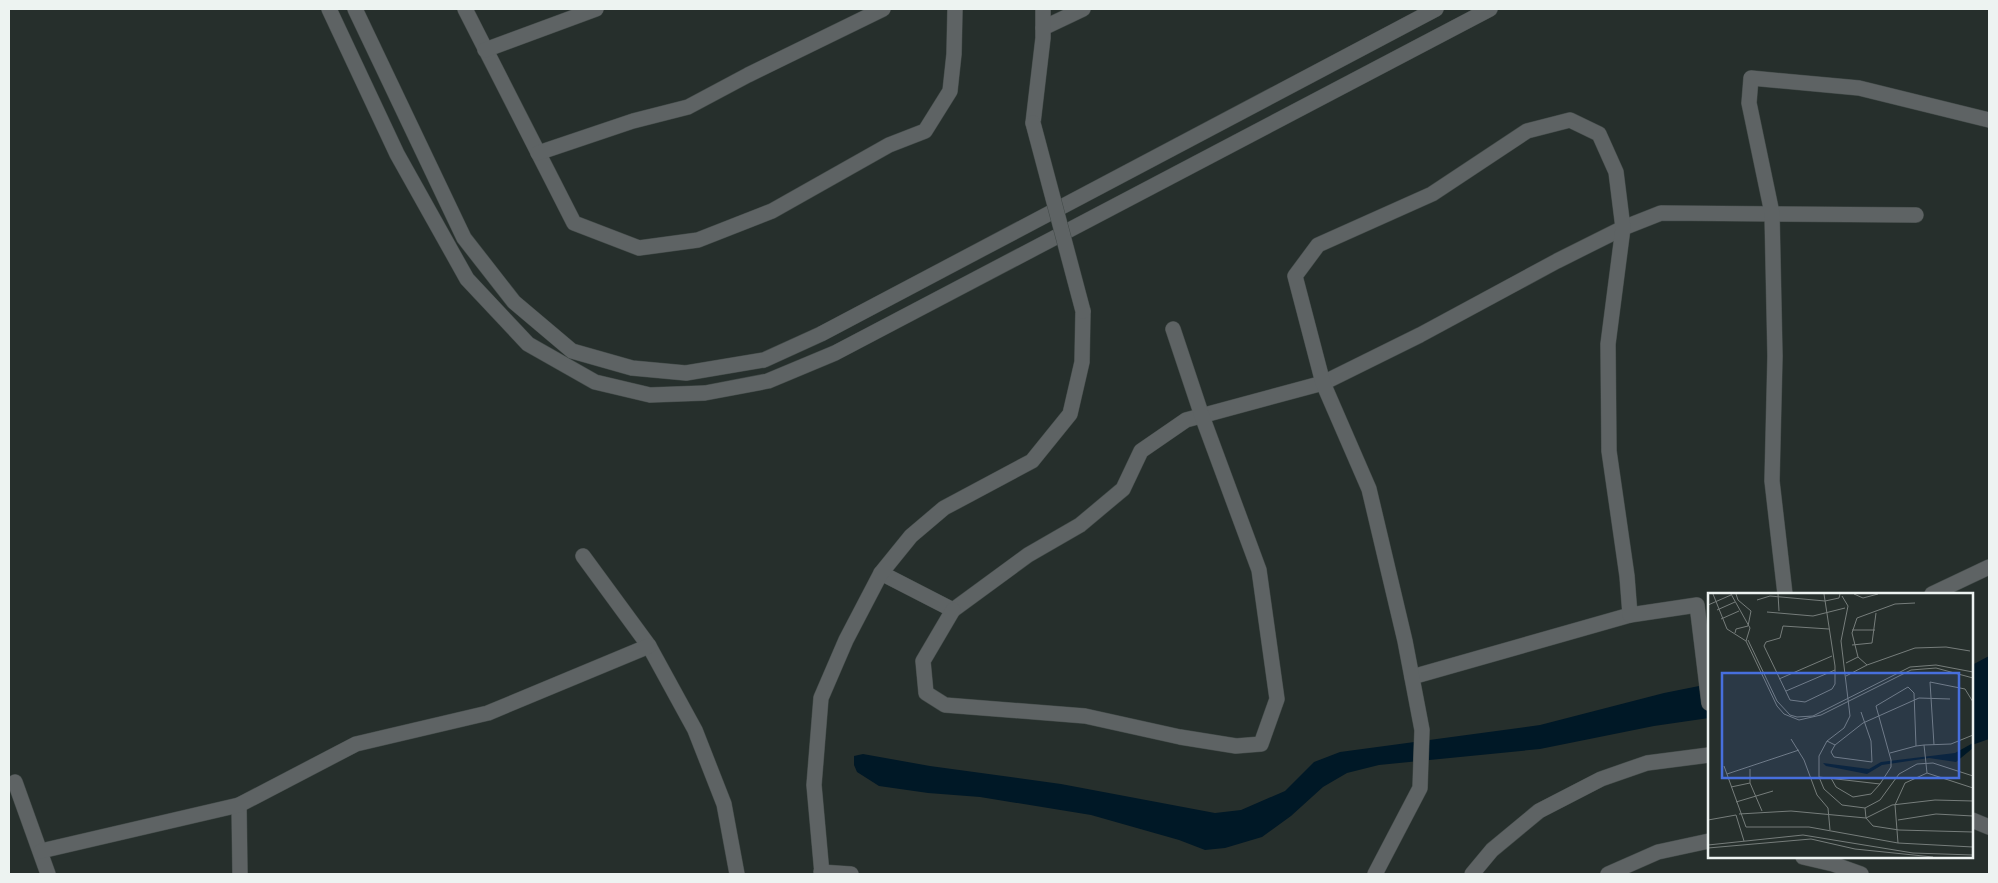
<svg xmlns="http://www.w3.org/2000/svg" width="1998" height="883" font-family="'DejaVu Sans',sans-serif">
	<style>
		.water { fill: #001826 }
		.lines { fill: none; stroke-linecap: round; stroke-linejoin: round }
		.minor-casing { stroke: #424a48; stroke-width: 16 }
		.minor { stroke: #5e6364; stroke-width: 15 }
		.minor-bridge-casing { stroke: #424a48; stroke-width: 16; stroke-linecap: butt }
		.minor-bridge { stroke: #5e6364; stroke-width: 15 }
		.inset-road { fill: none; stroke: #767d7b; stroke-width: 1 }
		.view { fill: #476fdd; fill-opacity: 0.15; stroke: #476fdd; stroke-width: 2.5 }
		.inset-edge { fill: none; stroke: #edf3f1; stroke-width: 2.5 }
	</style>
	<rect width="100%" height="100%" fill="#262f2c"/>
	<g class="water">
		<polygon points="1989,656 1989,739 1972,745 1972,665"/>
		<polygon points="1709,684 1709,718 1654,726 1540,749 1379,765 1347,773 1323,787 1291,816 1262,837 1225,848 1205,850 1179,840 1091,815 980,797 928,793 879,786 857,772 854,765 854,756 863,754 930,766 1061,784 1215,813 1241,810 1285,791 1314,762 1340,752 1540,725 1664,693"/>
	</g>
	<g class="lines">
		<defs>
			<g id="minor">
				<polyline points="329,9 397,154 467,279 528,344 595,382 650,395 705,393 768,381 835,353 1490,9"/>
				<polyline points="355,9 464,238 514,302 572,351 632,368 686,373 764,360 821,334 1436,9"/>
				<polyline points="465,9 574,223 639,248 698,240 772,211 889,145 925,131 950,91 954,54 955,9"/>
				<polyline points="1043,28 1083,9"/>
				<polyline points="485,50 596,9"/>
				<polyline points="1033,123 1043,38 1043,9"/>
				<polyline points="538,153 633,121 688,107 748,75 883,9"/>
				<polyline points="583,556 649,646 695,730 724,804 737,874"/>
				<polyline points="881,573 953,610 1028,555 1080,525 1123,489 1141,451 1186,420 1323,383 1420,335 1557,261 1623,228 1661,213 1916,215"/>
				<polyline points="1785,594 1772,481 1775,356 1772,213 1749,103 1751,78 1859,88 1989,120"/>
				<polyline points="1932,594 1989,567"/>
				<polyline points="953,610 923,661 926,693 945,705 1085,716 1180,737 1236,746 1261,744 1277,699 1259,570 1202,416 1173,329"/>
				<polyline points="1412,677 1630,615"/>
				<polyline points="15,782 48,874"/>
				<polyline points="239,805 240,874"/>
				<polyline points="1972,820 1989,827"/>
				<polyline points="41,851 239,805 356,744 488,713 649,646"/>
				<polyline points="1803,857 1833,864 1861,874"/>
				<polyline points="821,872 851,874"/>
				<polyline points="822,874 814,785 821,698 846,640 881,573 911,536 944,508 1032,461 1070,414 1082,362 1083,311"/>
				<polyline points="1375,874 1420,788 1422,730 1405,641 1369,489 1323,383 1295,276 1318,245 1432,194 1527,131 1570,120 1599,134 1616,172 1623,228 1608,344 1609,451 1627,576 1630,615 1697,605 1709,703"/>
				<polyline points="1472,874 1492,850 1539,811 1601,779 1647,763 1709,755"/>
				<polyline points="1608,874 1658,852 1709,841"/>
			</g>
		</defs>
		<use href="#minor" class="minor-casing"/>
		<use href="#minor" class="minor"/>
		<defs>
			<polyline id="minor-bridge" points="1033,123 1083,311"/>
		</defs>
		<use href="#minor-bridge" class="minor-bridge-casing"/>
		<use href="#minor-bridge" class="minor-bridge"/>
	</g>
	<g transform="translate(1708 593)">
		<rect width="265" height="265" fill="#262f2c"/>
		<path d="M265 150V155L248 169 221 165 174 172 159 181 118 173 115 170 161 176 173 169 247 160Z" fill="#001826"/>
		<path class="inset-road" d="M5 1 19 36 38 48 42 35 23 1M28 1 30 7 43 18 40 33M70 1 71 18M116 1 127 73V91L124 96 97 109 82 107 56 53 58 49 72 45 75 33 121 36M146 1 155 5 170 1M134 3 140 13 133 48 142 123 136 135 119 148 111 163V184L116 196 134 212 157 215 172 207 191 181 209 171 225 170 265 183M49 7 62 3 117 8 131 5 132 1M0 12 23 2M9 17 27 9M59 19 105 23 137 15M13 26 31 18M144 37H167M27 40 28 36 40 33M40 47 69 108 82 122 89 124 105 123 202 74 228 72 265 79M38 48 69 113 76 121 91 127 113 122 203 77 228 75 265 85M144 52 164 50 168 20M150 64 159 72 207 55 238 54 262 58M138 70 150 64 144 40 149 25 187 11 207 10M138 83 159 72M71 86 124 63M78 98 127 77M83 146 96 167 109 202 120 215 122 237M119 148 127 152 155 130 211 105 242 106M127 152 123 159 126 164 164 169 163 148 153 119M216 152 243 151 265 142M226 152 222 89 257 96 265 109M182 160 208 153M16 173 38 234H101L190 250M42 176V190L54 218M19 181 91 157M111 184 172 191 183 174V167L168 113 200 94 206 100 208 153 216 152 219 180M123 185 128 194 145 204 163 201 172 191M23 194 42 190M265 195 219 180 197 190 187 212 190 250 265 254M28 209 65 198M157 215 158 225 165 233 191 237 265 239M31 221 83 218 158 225 184 212 227 207 265 208M0 227 28 222 36 248M190 227 228 221 265 223M0 252 95 242 205 260 265 262M0 255 103 246 147 256 225 264"/>
		<path class="view" d="M14 80H251V185H14Z"/>
		<rect width="265" height="265" class="inset-edge"/>
	</g>
	<rect width="1998" height="883" fill="none" stroke="#edf3f1" stroke-width="20"/>
</svg>
